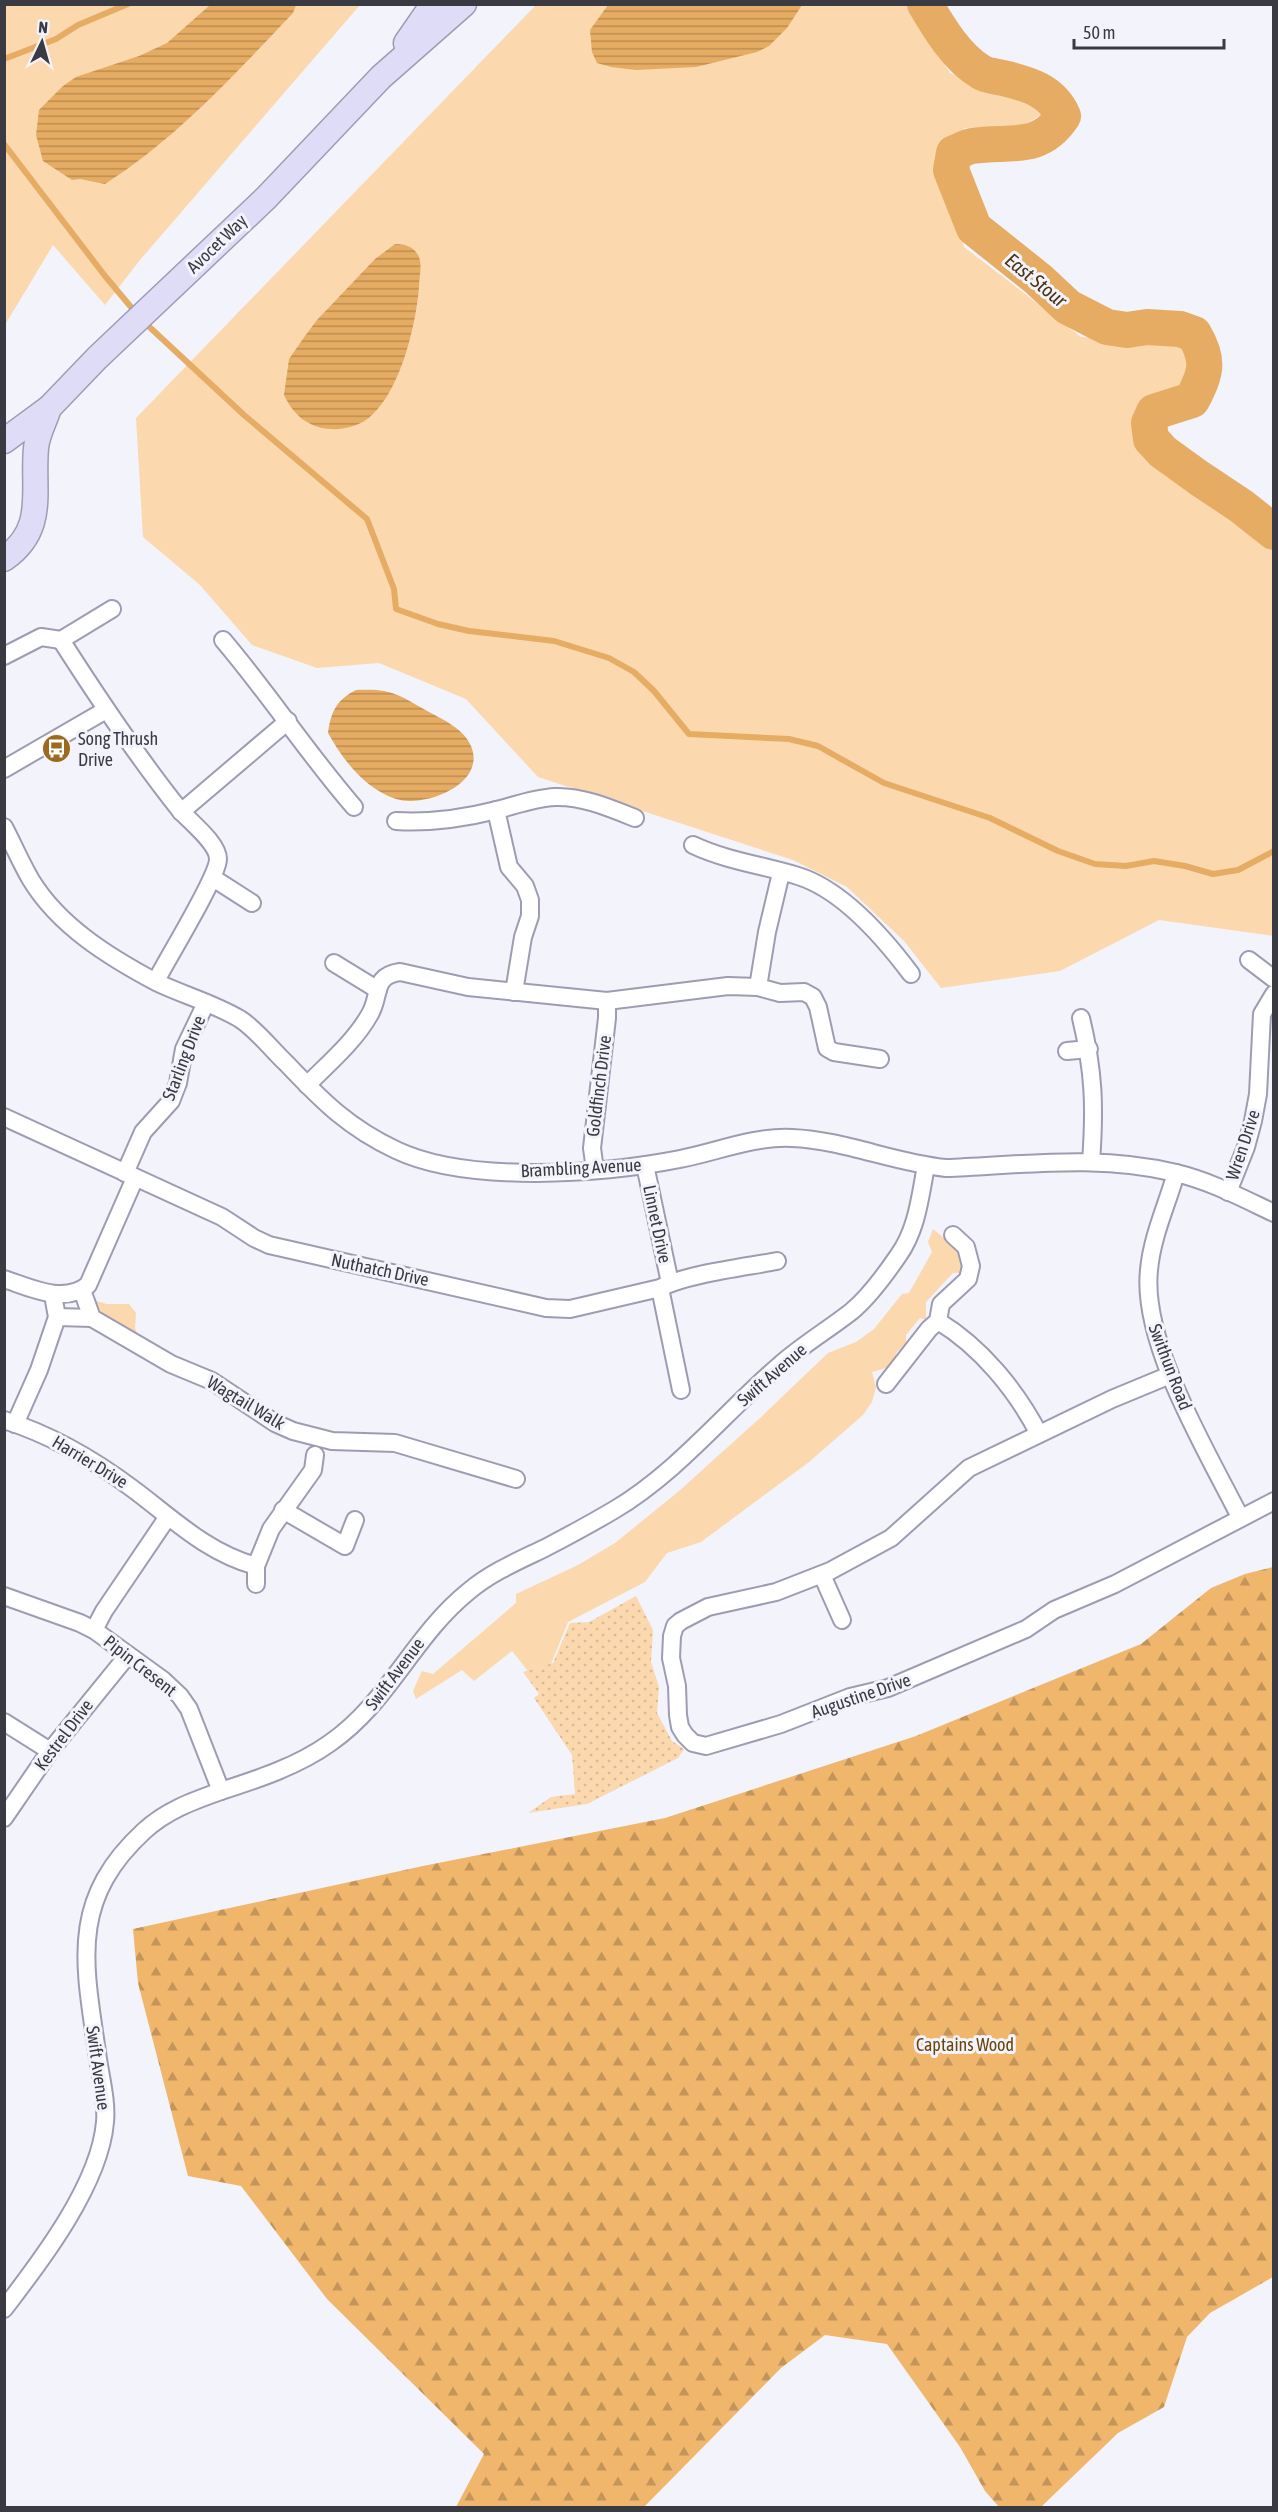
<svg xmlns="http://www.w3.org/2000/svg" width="1278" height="2512" font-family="'Asap Condensed',sans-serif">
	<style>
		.grass { fill: #fbd8ae }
		.forest { fill: url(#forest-firs) }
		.park { fill: url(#park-dots) }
		.water { fill: url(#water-rules) }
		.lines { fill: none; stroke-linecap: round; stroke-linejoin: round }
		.stream { stroke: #e6ac63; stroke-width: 6 }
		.river { stroke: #e6ac63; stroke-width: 36 }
		.street-casing { stroke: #9e9cb2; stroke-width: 20 }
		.secondary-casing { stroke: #9e9cb2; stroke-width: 27 }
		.street { stroke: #fff; stroke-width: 16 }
		.secondary { stroke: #dfdcf7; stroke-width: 24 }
		.labels { text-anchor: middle; stroke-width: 6; stroke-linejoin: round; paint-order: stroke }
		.street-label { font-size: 18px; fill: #3a3a43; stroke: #f3f3fc }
		.poi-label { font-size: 18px; fill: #3a3a43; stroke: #f3f3fc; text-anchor: start }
		.park-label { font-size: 18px; fill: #6b450a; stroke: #f3f3fc }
		.water-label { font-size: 20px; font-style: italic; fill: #4b3313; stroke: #f3f3fc }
	</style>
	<defs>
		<pattern id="forest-firs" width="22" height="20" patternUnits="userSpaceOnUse" patternTransform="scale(1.5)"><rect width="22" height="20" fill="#f0b66c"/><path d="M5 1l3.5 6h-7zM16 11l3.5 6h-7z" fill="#c3955a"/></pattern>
		<pattern id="park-dots" width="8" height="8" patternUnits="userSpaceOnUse" patternTransform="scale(1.5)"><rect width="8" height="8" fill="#fbd8ae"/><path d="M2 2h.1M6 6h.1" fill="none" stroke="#d8ba97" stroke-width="1.8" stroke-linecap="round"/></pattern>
		<pattern id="water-rules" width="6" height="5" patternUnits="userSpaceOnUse" patternTransform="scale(1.5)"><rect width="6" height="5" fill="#e6ac63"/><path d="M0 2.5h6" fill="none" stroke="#bb8d53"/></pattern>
	</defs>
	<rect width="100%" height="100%" fill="#f3f3fc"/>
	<g class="grass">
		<polygon points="5,5 360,5 140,260 105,305 53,245 5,325"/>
		<polygon points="536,5 906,5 950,73 1001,90 1044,113 1020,127 964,128 941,158 964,247 1081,337 1183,342 1191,374 1182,391 1148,396 1133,422 1164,475 1273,547 1273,936 1159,920 1060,971 941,988 904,941 847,887 793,860 538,777 466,699 379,663 317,668 252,645 200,585 143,537 136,418"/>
		<polygon points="933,1229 950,1243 965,1262 962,1273 953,1273 926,1302 926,1320 920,1318 906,1335 906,1343 896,1353 893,1366 872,1372 876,1387 872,1402 863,1415 809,1462 701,1542 667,1553 645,1582 568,1622 551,1664 528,1671 512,1651 474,1681 462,1670 416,1699 413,1691 422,1671 433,1674 516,1603 516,1594 578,1565 615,1543 679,1491 760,1418 828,1353 856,1342 874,1329 902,1294 909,1293 932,1252 928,1242"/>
		<path d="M96 1301 107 1304H129L136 1313 135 1328 138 1336C121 1327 102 1321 96 1301Z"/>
	</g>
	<polygon class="forest" points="1273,1567 1273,2277 1210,2313 1187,2337 1164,2407 1118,2433 1041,2507 999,2507 985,2491 960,2447 887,2344 825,2335 781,2368 644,2507 456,2507 484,2454 327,2299 241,2186 188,2176 138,1983 133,1929 423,1866 665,1818 916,1736 1141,1644 1211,1588 1245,1574"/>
	<polygon class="park" points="636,1596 653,1630 651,1662 659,1687 657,1713 672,1741 684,1749 678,1758 587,1804 528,1813 551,1797 575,1794 572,1755 534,1698 539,1694 523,1672 553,1663 570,1623 589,1622"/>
	<g class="water">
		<path d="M210 5H296L293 13C235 74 177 138 105 184L80 179 72 180 43 161 36 135 39 110 63 86 76 77 139 56 167 43Z"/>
		<polygon points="608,5 608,4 802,5 787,28 769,46 757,52 696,67 636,70 611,67 597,63 592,52 590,30"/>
		<path d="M395 244C404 244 413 246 418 255 423 264 419 277 419 287 416 325 401 388 372 415 361 426 344 430 329 429 307 427 293 414 284 395L289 359 305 336 317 320 375 259Z"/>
		<path d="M356 690C392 688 399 695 429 712 444 720 464 729 471 746 487 784 425 808 396 799 365 789 343 760 328 733 331 712 336 700 356 690Z"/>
	</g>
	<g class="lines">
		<g class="stream">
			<polyline points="4,59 56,39 78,25 128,4"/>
			<polyline points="4,144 105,276 136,313"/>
			<polyline points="143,321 244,415 367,519 394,589 396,609 438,624 469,631 554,641 609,658 634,672 654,691 689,734 789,739 818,746 884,783 990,818 1058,851 1095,864 1126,866 1154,861 1185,866 1213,874 1238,870 1274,851"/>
		</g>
		<path class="river" d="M925 4C939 28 957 58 981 72 987 76 996 76 1003 78 1029 84 1052 91 1063 116 1039 153 1008 140 972 146 966 147 960 151 954 153L951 170 974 228 1038 279 1068 307 1107 327 1127 330 1147 327 1180 329 1194 334C1210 361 1206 373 1192 400L1154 412 1149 423 1151 439 1163 452 1199 478 1241 506 1274 532"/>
		<defs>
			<g id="street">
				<path d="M112 609 61 640C98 698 136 755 179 809 190 822 218 843 218 859 218 877 167 959 156 981"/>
				<path d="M223 640C269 694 308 754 354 807"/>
				<polyline points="4,656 41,637 61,640"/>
				<polyline points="4,769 106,710"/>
				<polyline points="496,810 509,867 525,886 530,900 530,916 523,937 514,992"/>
				<polyline points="181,812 288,721"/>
				<path d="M396 821C428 823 465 818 497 810 516 805 535 798 555 797 582 796 610 808 635 818"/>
				<path d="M4 827C13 844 21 863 31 880 59 926 109 957 156 982 183 995 213 1003 240 1019 257 1030 272 1050 287 1064 322 1101 349 1128 396 1150 467 1184 604 1174 680 1159 716 1152 754 1136 792 1138 844 1140 894 1163 946 1168 1022 1165 1100 1154 1176 1173 1210 1181 1242 1198 1274 1213"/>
				<path d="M693 845C727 861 762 865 798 876 843 890 884 938 911 974"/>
				<polyline points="213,878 252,903"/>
				<polyline points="1249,960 1274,979"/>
				<polyline points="334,963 378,990"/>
				<polyline points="758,987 767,932 781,873"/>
				<path d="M1081 1018C1094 1072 1095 1107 1091 1162"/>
				<polyline points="1067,1051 1089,1049"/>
				<path d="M307 1085C329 1063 355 1041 370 1014 381 995 372 976 400 972L468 987 607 1001 728 986 758 987 780 993 804 992 813 997 818 1007 827 1048 834 1052 880 1059"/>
				<path d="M4 1117 222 1217 254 1238 269 1245 546 1308 570 1309 660 1288C686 1274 746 1267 777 1261"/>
				<polyline points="645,1165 670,1283"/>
				<polyline points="595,1170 592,1148 607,1018 607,1001"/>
				<polyline points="125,1173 143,1132 171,1101 178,1083 184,1049 206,1003"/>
				<path d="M1176 1173C1167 1205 1152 1236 1149 1270 1141 1343 1207 1451 1240 1517"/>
				<polyline points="1228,1192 1246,1147 1253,1121 1258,1094 1262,1014 1274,994"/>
				<path d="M4 1279C29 1287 64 1305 88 1285L135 1178"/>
				<polyline points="660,1288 681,1390"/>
				<polyline points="82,1290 92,1318 171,1364 212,1381 275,1423 293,1431 332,1441 395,1443 516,1479"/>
				<polyline points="57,1317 92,1318"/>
				<path d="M938 1321C981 1347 1016 1390 1039 1434"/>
				<polyline points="1170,1375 1112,1399 969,1468 891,1538 830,1571 776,1592 708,1607 681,1621 675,1626 672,1636 671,1658 677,1686 678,1715 680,1727 685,1735 693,1743 706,1746 781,1724 850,1697 888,1688 1026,1629 1054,1610 1115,1584 1274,1501"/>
				<polyline points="886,1384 929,1329 938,1321 941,1304 968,1279 971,1266 966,1247 953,1235"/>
				<path d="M4 1420C52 1435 93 1459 133 1489 172 1518 207 1553 256 1566"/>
				<polyline points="15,1424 39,1370 57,1317 53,1295"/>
				<polyline points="283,1510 345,1546 355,1520"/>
				<polyline points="822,1575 842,1620"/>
				<polyline points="256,1584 256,1566 271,1529 313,1470 315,1455"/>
				<polyline points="4,1596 80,1623 94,1630 163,1680 180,1696 189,1709 221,1791"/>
				<polyline points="94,1630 104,1611 167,1518"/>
				<polyline points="4,1722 50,1751"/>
				<polyline points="4,1818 50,1751 128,1655"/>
				<path d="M4 2309C41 2261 100 2184 105 2122 107 2102 101 2079 98 2059 85 1966 67 1902 144 1831 167 1810 193 1801 221 1791 258 1779 298 1766 330 1743 389 1702 413 1636 469 1591 492 1572 518 1561 545 1548 568 1536 592 1523 614 1510 678 1472 726 1411 782 1363 804 1344 829 1329 852 1311 870 1296 885 1275 898 1256 917 1230 920 1197 926 1166"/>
			</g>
			<g id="secondary">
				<polyline points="406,43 433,4"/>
				<polyline points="4,441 49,408 97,358 266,198 381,77 464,4"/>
				<path d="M4 559C47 529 32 492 36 448 37 435 45 421 49 408"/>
			</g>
		</defs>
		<use href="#street" class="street-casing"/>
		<use href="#secondary" class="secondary-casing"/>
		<use href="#street" class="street"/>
		<use href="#secondary" class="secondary"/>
	</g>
	<defs>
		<symbol id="bus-disc" viewBox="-11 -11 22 22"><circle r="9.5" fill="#9d691f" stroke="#f3f3fc"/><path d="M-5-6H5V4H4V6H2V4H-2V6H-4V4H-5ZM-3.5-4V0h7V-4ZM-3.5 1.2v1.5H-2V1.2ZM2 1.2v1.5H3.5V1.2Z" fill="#fff"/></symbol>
	</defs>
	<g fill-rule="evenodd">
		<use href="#bus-disc" x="40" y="732" width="33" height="33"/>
	</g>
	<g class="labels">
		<g class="street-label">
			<text transform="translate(217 244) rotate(-44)" y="6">Avocet Way</text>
			<text transform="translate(184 1058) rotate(-69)" y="6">Starling Drive</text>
			<text transform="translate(599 1086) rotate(-83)" y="6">Goldfinch Drive</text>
			<text transform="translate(1243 1145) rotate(-72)" y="6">Wren Drive</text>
			<text transform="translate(581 1168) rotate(-3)" y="6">Brambling Avenue</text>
			<text transform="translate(657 1224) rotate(78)" y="6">Linnet Drive</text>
			<text transform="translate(380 1270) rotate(12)" y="6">Nuthatch Drive</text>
			<text transform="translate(1170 1367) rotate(69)" y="6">Swithun Road</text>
			<text transform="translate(772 1375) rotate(-41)" y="6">Swift Avenue</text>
			<text transform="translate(246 1403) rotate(31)" y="6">Wagtail Walk</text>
			<text transform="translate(90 1462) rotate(31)" y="6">Harrier Drive</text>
			<text transform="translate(140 1666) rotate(38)" y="6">Pipin Cresent</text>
			<text transform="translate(395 1674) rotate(-53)" y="6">Swift Avenue</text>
			<text transform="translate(861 1696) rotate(-19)" y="6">Augustine Drive</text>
			<text transform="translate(64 1735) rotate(-53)" y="6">Kestrel Drive</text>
			<text transform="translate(98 2068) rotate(82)" y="6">Swift Avenue</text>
		</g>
		<g class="poi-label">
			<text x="78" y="745">Song Thrush<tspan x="78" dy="21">Drive</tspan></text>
		</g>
		<g class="park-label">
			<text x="965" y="2051">Captains Wood</text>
		</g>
		<g class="water-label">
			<text transform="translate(1036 280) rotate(39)" y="7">East Stour</text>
		</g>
	</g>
	<rect width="1278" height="2512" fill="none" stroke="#3a3a43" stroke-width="12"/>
	<g transform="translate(42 42) rotate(5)" stroke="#f3f3fc" stroke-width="4.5" paint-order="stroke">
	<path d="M0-4.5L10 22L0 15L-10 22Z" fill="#3a3a43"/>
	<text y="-9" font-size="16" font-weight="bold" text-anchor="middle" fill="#3a3a43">N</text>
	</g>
	<path d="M1074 39v9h150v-9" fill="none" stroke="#3a3a43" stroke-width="3"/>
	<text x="1083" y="39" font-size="18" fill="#3a3a43" stroke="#f3f3fc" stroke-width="4.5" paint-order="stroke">50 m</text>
</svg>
